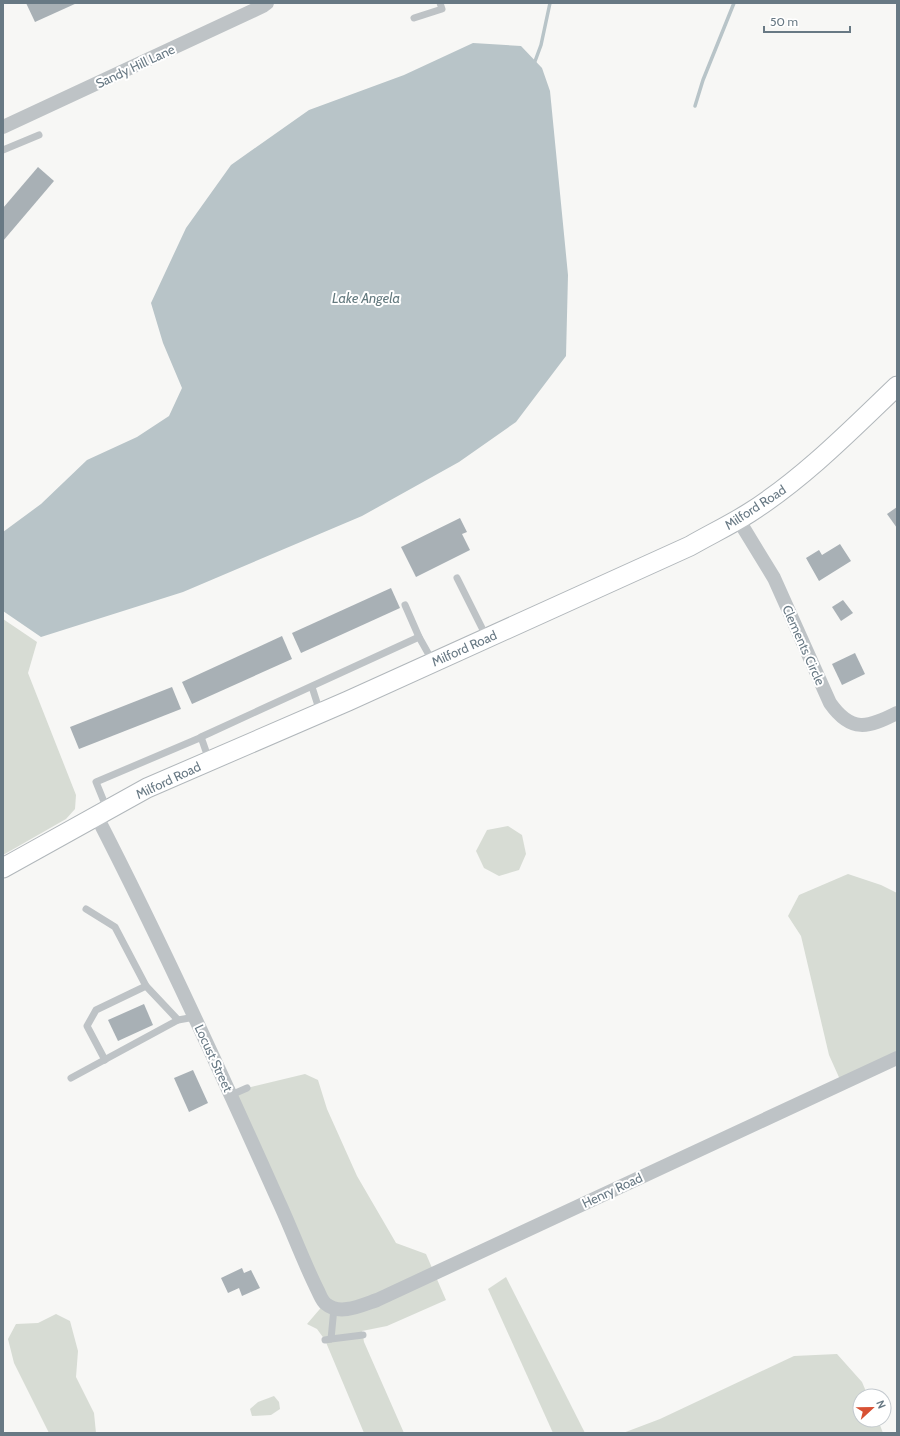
<svg xmlns="http://www.w3.org/2000/svg" width="900" height="1436" font-family="Cabin,sans-serif">
	<style>
		.green { fill: #d7dcd4 }
		.water { fill: #b8c4c8 }
		.lines { fill: none; stroke-linecap: round; stroke-linejoin: round }
		.stream { stroke: #b8c4c8; stroke-width: 3.5 }
		.building { fill: #a8b0b5 }
		.secondary-casing { stroke: #b1b7bb; stroke-width: 21 }
		.lane { stroke: #bec3c6; stroke-width: 7 }
		.street { stroke: #bec3c6; stroke-width: 14 }
		.secondary { stroke: #fff; stroke-width: 19 }
		.labels { text-anchor: middle; stroke-width: 4; stroke-linejoin: round; paint-order: stroke }
		.street-label { font-size: 13px; fill: #687984; stroke: #fff }
		.water-label { font-size: 14px; font-style: italic; fill: #647a7f; stroke: #fff }
	</style>
	<rect width="100%" height="100%" fill="#f7f7f5"/>
	<g class="green">
		<polygon points="3,619 37,642 28,673 76,795 75,809 66,819 3,855"/>
		<polygon points="508,826 522,835 526,854 519,870 499,876 484,868 476,851 487,830"/>
		<polygon points="848,874 881,885 897,893 897,1058 842,1084 829,1055 801,936 788,916 799,895"/>
		<polygon points="305,1074 318,1080 327,1109 357,1176 396,1243 426,1254 446,1300 387,1326 362,1331 364,1342 404,1433 364,1433 325,1340 317,1329 307,1324 325,1303 231,1095 247,1088"/>
		<polygon points="506,1277 585,1433 553,1433 488,1289"/>
		<polygon points="56,1314 70,1321 78,1351 76,1377 94,1413 96,1433 49,1433 14,1363 8,1339 16,1324 38,1323"/>
		<polygon points="837,1354 862,1382 868,1396 860,1396 860,1420 878,1420 883,1433 623,1433 660,1419 794,1356"/>
		<polygon points="274,1396 279,1402 280,1409 271,1415 252,1416 250,1409 258,1402"/>
	</g>
	<polygon class="water" points="473,43 521,46 542,68 550,91 568,275 566,356 516,422 459,462 362,516 183,592 41,637 3,611 3,532 41,504 87,460 137,437 169,416 182,388 163,343 151,303 186,228 231,165 309,110 404,75"/>
	<g class="lines">
		<g class="stream">
			<polyline points="534,64 541,45 550,3"/>
			<polyline points="695,106 703,80 734,3"/>
		</g>
	</g>
	<g class="building">
		<polygon points="26,3 77,3 35,22"/>
		<polygon points="38,167 54,181 3,241 3,208"/>
		<polygon points="897,507 897,528 887,514"/>
		<polygon points="460,518 467,532 462,534 470,550 416,577 401,547"/>
		<polygon points="840,544 851,561 819,581 806,558 819,550 822,555"/>
		<polygon points="391,588 400,608 301,653 292,633"/>
		<polygon points="843,600 853,613 841,621 832,607"/>
		<polygon points="282,636 292,659 192,704 182,682"/>
		<polygon points="855,653 865,674 842,685 832,664"/>
		<polygon points="172,687 181,709 79,749 70,727"/>
		<polygon points="144,1004 153,1025 118,1041 108,1020"/>
		<polygon points="193,1070 208,1103 189,1112 174,1078"/>
		<polygon points="242,1268 244,1273 251,1270 260,1288 242,1296 239,1288 228,1293 221,1278"/>
	</g>
	<g class="lines">
		<defs>
			<path id="secondary" d="M3 868 147 788 348 701 690 546C709 535 730 525 749 513 804 478 850 431 897 386"/>
		</defs>
		<use href="#secondary" class="secondary-casing"/>
		<g class="lane">
			<polyline points="414,18 442,9 440,3"/>
			<polyline points="3,150 39,135"/>
			<polyline points="457,578 487,638"/>
			<polyline points="405,605 419,637 433,662"/>
			<polyline points="312,687 320,712"/>
			<polyline points="209,760 201,737 419,637"/>
			<polyline points="107,809 96,782 202,737"/>
			<polyline points="86,909 115,927 146,986"/>
			<polyline points="105,1060 87,1026 96,1010 146,986 178,1020"/>
			<polyline points="71,1078 178,1020 195,1017"/>
			<polyline points="231,1095 247,1088"/>
			<polyline points="331,1339 363,1335"/>
			<polyline points="325,1340 331,1339 334,1308"/>
		</g>
		<g class="street">
			<polyline points="3,127 263,6 267,3"/>
			<path d="M738 519 774 578 830 703C851 733 868 728 897 713"/>
			<path d="M96 815C161 941 220 1070 278 1200 292 1230 303 1261 318 1291 320 1295 322 1301 326 1304 340 1316 362 1305 377 1300L897 1058"/>
		</g>
		<use href="#secondary" class="secondary"/>
	</g>
	<g class="labels">
		<g class="street-label">
			<text transform="translate(135 66) rotate(-25)" y="5">Sandy Hill Lane</text>
			<text transform="translate(755 507) rotate(-33)" y="5">Milford Road</text>
			<text transform="translate(804 645) rotate(66)" y="5">Clements Circle</text>
			<text transform="translate(464 648) rotate(-24)" y="5">Milford Road</text>
			<text transform="translate(168 780) rotate(-25)" y="5">Milford Road</text>
			<text transform="translate(214 1058) rotate(65)" y="5">Locust Street</text>
			<text transform="translate(612 1190) rotate(-25)" y="5">Henry Road</text>
		</g>
		<g class="water-label">
			<text x="366" y="303">Lake Angela</text>
		</g>
	</g>
	<rect width="900" height="1436" fill="none" stroke="#687984" stroke-width="8"/>
	<g transform="translate(872 1408) rotate(68)"><circle r="19" fill="#ffffff" stroke="#c3c9ce"/>
	<path d="M0-3L7 15L0 10L-7 15Z" fill="#d85134"/>
	<text y="-6" font-size="11" font-weight="bold" text-anchor="middle" fill="#687984">N</text>
	</g>
	<path d="M764 26v6h86v-6" fill="none" stroke="#687984" stroke-width="2"/>
	<text x="770" y="26" font-size="12" fill="#687984" stroke="#ffffff" stroke-width="3" paint-order="stroke">50 m</text>
</svg>
